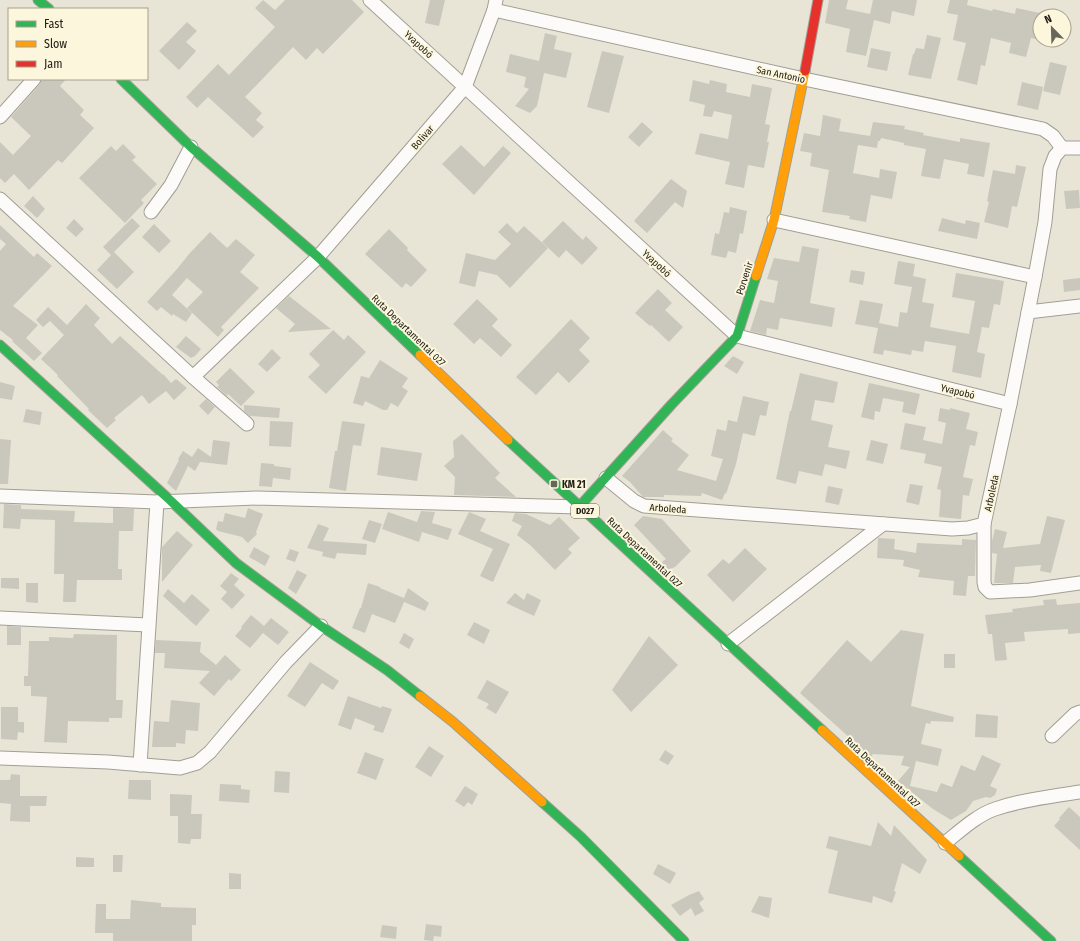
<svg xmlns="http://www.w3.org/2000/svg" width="1080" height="941" font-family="'Fira Sans Condensed',sans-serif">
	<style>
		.building { fill: #cac8bd }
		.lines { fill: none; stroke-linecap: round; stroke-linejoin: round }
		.street-casing { stroke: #a19f94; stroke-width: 15 }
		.fast-casing { stroke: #a19f94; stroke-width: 11 }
		.slow-casing { stroke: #a19f94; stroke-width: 11 }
		.jam-casing { stroke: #a19f94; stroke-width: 11 }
		.street { stroke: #fcfbf9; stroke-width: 13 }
		.fast { stroke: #30b455; stroke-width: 9 }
		.slow { stroke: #ff9f0a; stroke-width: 9 }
		.jam { stroke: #e5322d; stroke-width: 9 }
		.poi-dot { fill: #68655a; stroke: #fcf6dd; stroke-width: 1.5 }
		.labels { text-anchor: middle; stroke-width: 4; stroke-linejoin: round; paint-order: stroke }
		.shield { fill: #fcf6dd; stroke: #646052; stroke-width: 1 }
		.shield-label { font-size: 9px; font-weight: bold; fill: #232017 }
		.street-label { font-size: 10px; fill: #232017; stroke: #fcf6dd }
		.poi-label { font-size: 10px; font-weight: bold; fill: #232017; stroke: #fcf6dd; text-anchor: start }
	</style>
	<rect width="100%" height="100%" fill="#e8e5d7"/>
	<g class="building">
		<polygon points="263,0 275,10 285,0 352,0 364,12 323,54 317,48 306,60 293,47 245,97 262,113 256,120 264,127 253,138 208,97 197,108 186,97 218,64 229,75 275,27 255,8"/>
		<polygon points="430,0 445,0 439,26 425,23"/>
		<polygon points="829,0 848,0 846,9 870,14 873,0 917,0 914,16 892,11 890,24 874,20 866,56 846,52 850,29 825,23"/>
		<polygon points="950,0 968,0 967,5 992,11 993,9 1015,14 1016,8 1040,13 1040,40 1031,38 1026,57 1009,53 1011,43 991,38 985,66 981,65 977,85 957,80 966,43 953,40 958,15 947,13"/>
		<polygon points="187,22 197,31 186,42 196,51 179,70 159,51"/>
		<polygon points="545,33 557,36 554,49 572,53 566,78 544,73 537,106 530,113 515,106 529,89 524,87 526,77 506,72 510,54 539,61"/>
		<polygon points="927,35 941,38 931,79 908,75 913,54 914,54 916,48 924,49"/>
		<polygon points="871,48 891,52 887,71 867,67"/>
		<polygon points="602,51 624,56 609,113 587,107"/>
		<polygon points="1050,62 1067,66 1060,95 1043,91"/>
		<polygon points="42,79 66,79 60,86 84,110 80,115 94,128 62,163 58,160 29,190 14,174 5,183 0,178 0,142 13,155 31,136 11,117 40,84"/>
		<polygon points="693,80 709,84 710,80 727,84 726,92 750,97 752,84 772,88 765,124 770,125 767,142 769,142 764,168 748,165 744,188 725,184 730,162 695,154 700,133 728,139 732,115 714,111 712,117 703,116 705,105 689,101"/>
		<polygon points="1022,82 1043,87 1038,110 1017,105"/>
		<polygon points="823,115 841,119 839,131 870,136 873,122 905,126 904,129 924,133 923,135 960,142 960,138 990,143 984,177 967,174 969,164 944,159 940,179 921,176 926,149 904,145 904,143 881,138 880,141 878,141 877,148 858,145 853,173 879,178 880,169 897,172 892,199 871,195 866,222 849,219 850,216 822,212 829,170 810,166 812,153 800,151 804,133 820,136"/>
		<polygon points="642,122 653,132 639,147 628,137"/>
		<polygon points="123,144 136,157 132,160 157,184 141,200 144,203 125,223 79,178 111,146 116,151"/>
		<polygon points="461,145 484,167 503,146 511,153 474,195 442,164"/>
		<polygon points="1016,165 1026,167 1017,207 1012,206 1008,228 984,222 989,202 987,201 993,170 1015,174"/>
		<polygon points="671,179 687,191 683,208 675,202 647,233 634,221"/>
		<polygon points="1079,190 1080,208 1066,209 1064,191"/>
		<polygon points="33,196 45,209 37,218 24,206"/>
		<polygon points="730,207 747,211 743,234 740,233 736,253 728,251 726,258 711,255 715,233 719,234 724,212 729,213"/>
		<polygon points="132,218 140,226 114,252 134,272 117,289 97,270 111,255 103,247"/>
		<polygon points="942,218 965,224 966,220 980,223 977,239 938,231"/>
		<polygon points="74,219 84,229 76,237 66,228"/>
		<polygon points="563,221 583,240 586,236 598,248 582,265 566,250 559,258 542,242"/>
		<polygon points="507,223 517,233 524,226 548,248 510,288 497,275 479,271 475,287 459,283 466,253 495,260 511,244 498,232"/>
		<polygon points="154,224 171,241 159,253 142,237"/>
		<polygon points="0,225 34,257 37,253 52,266 13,306 38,325 26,338 42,353 34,361 12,341 13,340 0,330 0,251 6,244 0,239"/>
		<polygon points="389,229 408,248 407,250 427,270 411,287 406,283 402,288 365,254"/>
		<polygon points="210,232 227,248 236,239 255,255 240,272 259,288 221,327 224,330 218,337 187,308 203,292 187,278 172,295 192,313 186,322 173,314 172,316 161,307 157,311 147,302 177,269 189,254"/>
		<polygon points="802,246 819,249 810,303 835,308 832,327 780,318 778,330 767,328 766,335 750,331 760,300 774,303 778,281 767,279 774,258 799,262"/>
		<polygon points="898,261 915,264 913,276 926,279 922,302 934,304 930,327 969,334 975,301 952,297 956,273 1004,281 1000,305 994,304 989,328 982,327 977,352 985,354 981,378 952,372 956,346 925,341 923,352 912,350 911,355 884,350 883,355 873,353 878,328 855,324 860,300 883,304 879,323 898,327 900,312 907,313 912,287 894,284"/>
		<polygon points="851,270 865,272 863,285 849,282"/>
		<polygon points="1080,278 1080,290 1064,292 1063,280"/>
		<polygon points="658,289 672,303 665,310 683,327 669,342 651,325 650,326 635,313"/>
		<polygon points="289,296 331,329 288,332 295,324 276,308"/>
		<polygon points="477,299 498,319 492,326 512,345 501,357 480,338 474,344 453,324"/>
		<polygon points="86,304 100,318 94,325 112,344 120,336 163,375 163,374 171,383 176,379 187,388 174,400 166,391 149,404 142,395 114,418 116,420 107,428 88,410 89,409 57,376 58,375 41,359 64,335 50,321 43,327 36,320 48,307 67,325"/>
		<polygon points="571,319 590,338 579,350 590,361 569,383 558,372 536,395 516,377"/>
		<polygon points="333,330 344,340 348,335 366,352 326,394 308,377 320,365 309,354"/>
		<polygon points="186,336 201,349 195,356 191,358 176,347"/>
		<polygon points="272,349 281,358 267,372 258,364"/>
		<polygon points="733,356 744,362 737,374 724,366"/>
		<polygon points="380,360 408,378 402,387 408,391 398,407 391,403 387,410 383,410 365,401 363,406 353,403 361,376 369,378"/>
		<polygon points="230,368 255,392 241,406 228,394 227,396 217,387 219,385 216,382"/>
		<polygon points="800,373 838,382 834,403 815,400 811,420 833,425 828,447 850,451 846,469 825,464 822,476 799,471 796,484 776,479 790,411 791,411 792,407 793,408 792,407"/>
		<polygon points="0,382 15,386 12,400 0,398"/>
		<polygon points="869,383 920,394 915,415 902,412 904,402 883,398 880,412 875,411 874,420 861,417"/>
		<polygon points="743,396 769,402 766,416 760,415 755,436 743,433 736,464 726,494 725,493 722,500 702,493 701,496 664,495 664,497 643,497 630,482 622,476 663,430 673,439 671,441 689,455 677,470 716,481 723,459 711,456 717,429 726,431 728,420 737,422"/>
		<polygon points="206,399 215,407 208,415 199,406"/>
		<polygon points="244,405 280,408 279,418 250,416 244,411"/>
		<polygon points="940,408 950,410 950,408 970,413 966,429 978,432 975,446 970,445 963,477 973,479 969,496 963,495 961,519 939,517 941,490 937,489 942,467 924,463 926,454 900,449 905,423 926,427 923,440 942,444 946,423 938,421"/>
		<polygon points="26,409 42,412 40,425 23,422"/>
		<polygon points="270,421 293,422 291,447 269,446"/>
		<polygon points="342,421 365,424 361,446 353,445 346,491 329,488 335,451 337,451"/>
		<polygon points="462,434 500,473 495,478 516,497 454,495 455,477 444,466 454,457 453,441"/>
		<polygon points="0,439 11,440 8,484 0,484"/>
		<polygon points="213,440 230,442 227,465 200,462 195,471 188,466 176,491 167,483 179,460 178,459 183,451 192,457 198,448 211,457"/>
		<polygon points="871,440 888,444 883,464 866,460"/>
		<polygon points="381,447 422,453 417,481 377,475"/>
		<polygon points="261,463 274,464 274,466 291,468 290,480 273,478 272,487 259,486"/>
		<polygon points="910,484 923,486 919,505 906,502"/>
		<polygon points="828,486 843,489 839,505 825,502"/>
		<polygon points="4,504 21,505 21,509 75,511 74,522 113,523 113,508 134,509 133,531 119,531 118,569 122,569 122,580 77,580 76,602 63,602 64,574 54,574 55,520 21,519 20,529 3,528"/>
		<polygon points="248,508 263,514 256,532 257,534 248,543 242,537 218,531 216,529 218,521 223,522 225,513 245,518"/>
		<polygon points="421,511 435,512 432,523 452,529 448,540 422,532 419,542 382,529 388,512 417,522"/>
		<polygon points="469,512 486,519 480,531 510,544 493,582 480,576 493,549 458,534"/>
		<polygon points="515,513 526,514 550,525 559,517 580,538 568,549 572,553 555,570 530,545 517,535 522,526 512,521"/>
		<polygon points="643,516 662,519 691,551 675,567 667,570 662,562 666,559 634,525"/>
		<polygon points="1047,516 1065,520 1051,573 1040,571 1041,565 1015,567 1013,583 994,583 997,554 992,553 992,541 995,529 1007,532 1003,548 1040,544"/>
		<polygon points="369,520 382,524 375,543 362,539"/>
		<polygon points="318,524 329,528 323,541 367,544 366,555 337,553 335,559 322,556 323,552 307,548"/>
		<polygon points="177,531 193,545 162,582 162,547"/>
		<polygon points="878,538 895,539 894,549 916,553 917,543 962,545 962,539 976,540 975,576 968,576 966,596 953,595 954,581 918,577 920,570 903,566 904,560 877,558"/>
		<polygon points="254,547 270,556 265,566 249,557"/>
		<polygon points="745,548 767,569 733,602 707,575 723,559 729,564"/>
		<polygon points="290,549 299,552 295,562 286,559"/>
		<polygon points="297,570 307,575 296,594 288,588"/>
		<polygon points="231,573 239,579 234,585 245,595 232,609 221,599 227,592 220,586"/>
		<polygon points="1,578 19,578 19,589 1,588"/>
		<polygon points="26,583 38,583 38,603 26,602"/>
		<polygon points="368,583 380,587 380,588 404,598 408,588 429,603 425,611 404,602 395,623 372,614 365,633 352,628 360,608 361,608"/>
		<polygon points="168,589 184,603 192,594 210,610 196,626 163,596"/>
		<polygon points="515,593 524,600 527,593 541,600 534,616 506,603"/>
		<polygon points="1056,599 1057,605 1080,603 1080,633 1068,634 1068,629 1024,632 1025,641 1005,643 1007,660 995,661 992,634 988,634 985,615 1013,612 1012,609 1044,605 1043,600"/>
		<polygon points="251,615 264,626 271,618 289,632 278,645 263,633 250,648 235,636 242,628 241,627"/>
		<polygon points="474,622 490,630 484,644 467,635"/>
		<polygon points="7,626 21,627 21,645 7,645"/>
		<polygon points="901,630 924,634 911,706 954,717 953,722 931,721 930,724 926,723 921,744 942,749 938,766 916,761 910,786 937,792 941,783 952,787 961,765 975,771 982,755 1001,764 990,786 997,789 995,795 990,798 986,797 973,801 966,811 951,820 933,809 898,781 910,767 901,765 904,756 873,754 871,757 800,693 847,640 871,662"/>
		<polygon points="404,633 414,639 409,649 399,643"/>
		<polygon points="74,634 117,635 116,700 123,700 122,718 109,718 109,722 68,721 67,743 44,742 47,697 31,696 31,686 24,686 24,676 28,676 29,641 49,641 49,637 73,638"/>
		<polygon points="649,636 678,665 631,712 612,690"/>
		<polygon points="156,640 201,642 200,652 216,665 225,655 241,670 231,681 229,679 214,696 199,683 210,671 164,668 165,653 155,653"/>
		<rect x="944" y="654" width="11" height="14"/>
		<polygon points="310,662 339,681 333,690 322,683 305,707 287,696"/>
		<polygon points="487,680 509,692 496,714 486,708 489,704 477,698"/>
		<polygon points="348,696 381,708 382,706 392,709 383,733 373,730 375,726 355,718 351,730 338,725"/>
		<polygon points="171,700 200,703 198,731 186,730 185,744 176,743 176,747 152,747 154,721 169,722"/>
		<polygon points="1,707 18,707 18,722 24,722 24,733 18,732 17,740 1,739"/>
		<polygon points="976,714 998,716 997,738 975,737"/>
		<polygon points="429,746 444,756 431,777 415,767"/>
		<polygon points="665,750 674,756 668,765 659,760"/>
		<polygon points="365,752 384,759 376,780 357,773"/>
		<polygon points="275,771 290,772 289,793 274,792"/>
		<polygon points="11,774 20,775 20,796 47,796 46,806 30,806 30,822 10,821 11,804 0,803 0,780 10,780"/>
		<polygon points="129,780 151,780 151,800 128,799"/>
		<polygon points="220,784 241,785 241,789 250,790 249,803 219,801"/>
		<polygon points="465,786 478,794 472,805 468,802 464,807 455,801"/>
		<polygon points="170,794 192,795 191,814 202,814 201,839 191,839 190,844 178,843 178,816 170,816"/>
		<polygon points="1069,807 1080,817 1080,850 1054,826 1060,819 1059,818"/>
		<polygon points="878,822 891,836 894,825 927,860 920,874 902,863 894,891 896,892 892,903 873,896 872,903 828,893 838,851 826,848 829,836 871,846"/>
		<polygon points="113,855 123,855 122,872 113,872"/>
		<polygon points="76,857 94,858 94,867 76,867"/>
		<polygon points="658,864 676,873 670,884 653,874"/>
		<polygon points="229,873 241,874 241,889 229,889"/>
		<polygon points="699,891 704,899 699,903 704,911 695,916 691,908 680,916 671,905 689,895"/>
		<polygon points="759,896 772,898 769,918 751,912"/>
		<polygon points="131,900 161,903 161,907 196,908 196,925 192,925 192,941 113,941 113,933 95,933 96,904 106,904 106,919 130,919"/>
		<polygon points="426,924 442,926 441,937 434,936 433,941 424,940"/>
		<polygon points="382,925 397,927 396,939 380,937"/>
	</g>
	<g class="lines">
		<defs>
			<g id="street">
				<polyline points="370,0 737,336 1010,404"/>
				<polyline points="494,10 804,79 1043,129 1053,136 1062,148"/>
				<polyline points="0,117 34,79"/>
				<polyline points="0,199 193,377 247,424"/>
				<polyline points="151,212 171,185 191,147"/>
				<polyline points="774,220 1035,277"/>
				<polyline points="1028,312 1080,306"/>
				<polyline points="193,377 318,257 465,87 494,10 496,0"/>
				<polyline points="606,478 634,501 644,506 952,529 968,528 984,524 1010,404 1035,277 1045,222 1050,169 1055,156 1062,148 1080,148"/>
				<polyline points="0,496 157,502 257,498 579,507"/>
				<polyline points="984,524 984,582 985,587 990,592 1030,590 1080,583"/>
				<polyline points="0,618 148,625"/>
				<polyline points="728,644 883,524"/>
				<polyline points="1052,736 1075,714 1080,712"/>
				<polyline points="0,758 108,762 180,768 197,763 210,752 286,662 321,626"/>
				<polyline points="140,765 157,502"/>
				<path d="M945 843C960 831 977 815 995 809 1021 800 1053 796 1080 792"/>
			</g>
			<g id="fast">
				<polyline points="38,0 49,9"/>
				<polyline points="121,79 191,147 318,257 420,355"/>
				<polyline points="0,345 171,501 236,563 321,626 387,670 420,696"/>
				<polyline points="508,440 822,730"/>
				<polyline points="579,507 672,404 737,336 756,276"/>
				<polyline points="542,802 581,837 684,941"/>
				<polyline points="959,856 1051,941"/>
			</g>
			<g id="slow">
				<polyline points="756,276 774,220 805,71"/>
				<polyline points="420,355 508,440"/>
				<polyline points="420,696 453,722 542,802"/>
				<polyline points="822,730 959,856"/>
			</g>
			<polyline id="jam" points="805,71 818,0"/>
		</defs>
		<use href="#street" class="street-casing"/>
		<use href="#fast" class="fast-casing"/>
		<use href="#slow" class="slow-casing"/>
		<use href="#jam" class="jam-casing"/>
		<use href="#street" class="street"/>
		<use href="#fast" class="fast"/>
		<use href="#slow" class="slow"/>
		<use href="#jam" class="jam"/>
	</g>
	<rect class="poi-dot" x="550" y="480" width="8" height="8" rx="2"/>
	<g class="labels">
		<rect class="shield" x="571" y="504" width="28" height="14" rx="3"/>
		<g class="shield-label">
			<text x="585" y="514">D027</text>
		</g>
		<g class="street-label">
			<text transform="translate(419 44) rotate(43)" y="4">Yvapobó</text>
			<text transform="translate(781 74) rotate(12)" y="4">San Antonio</text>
			<text transform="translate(422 137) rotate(-49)" y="4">Bolivar</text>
			<text transform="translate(657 263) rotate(43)" y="4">Yvapobó</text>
			<text transform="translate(744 278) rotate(-72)" y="4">Porvenir</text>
			<text transform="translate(409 330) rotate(44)" y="4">Ruta Departamental 027</text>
			<text transform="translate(958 391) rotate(14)" y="4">Yvapobó</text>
			<text transform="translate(991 493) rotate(-78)" y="4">Arboleda</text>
			<text transform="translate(668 508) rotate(4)" y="4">Arboleda</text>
			<text transform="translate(645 552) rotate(43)" y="4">Ruta Departamental 027</text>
			<text transform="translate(883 772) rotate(43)" y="4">Ruta Departamental 027</text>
		</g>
		<g class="poi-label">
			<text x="562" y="488">KM 21</text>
		</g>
	</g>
	<rect x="8" y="8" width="140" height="72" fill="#fcf6dd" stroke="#a5a08e"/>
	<rect x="16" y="21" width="20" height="6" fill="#30b455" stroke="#a5a08e"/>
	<text x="44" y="28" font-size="12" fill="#232017">Fast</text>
	<rect x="16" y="41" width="20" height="6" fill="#ff9f0a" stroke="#a5a08e"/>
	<text x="44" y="48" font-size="12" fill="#232017">Slow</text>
	<rect x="16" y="61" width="20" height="6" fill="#e5322d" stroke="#a5a08e"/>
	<text x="44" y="68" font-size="12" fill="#232017">Jam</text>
	<g transform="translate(1052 28) rotate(337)"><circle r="19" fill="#fcf6dd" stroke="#a5a08e"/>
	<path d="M0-3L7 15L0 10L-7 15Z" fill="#68655a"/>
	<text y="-6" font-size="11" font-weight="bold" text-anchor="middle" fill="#232017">N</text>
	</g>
</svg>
